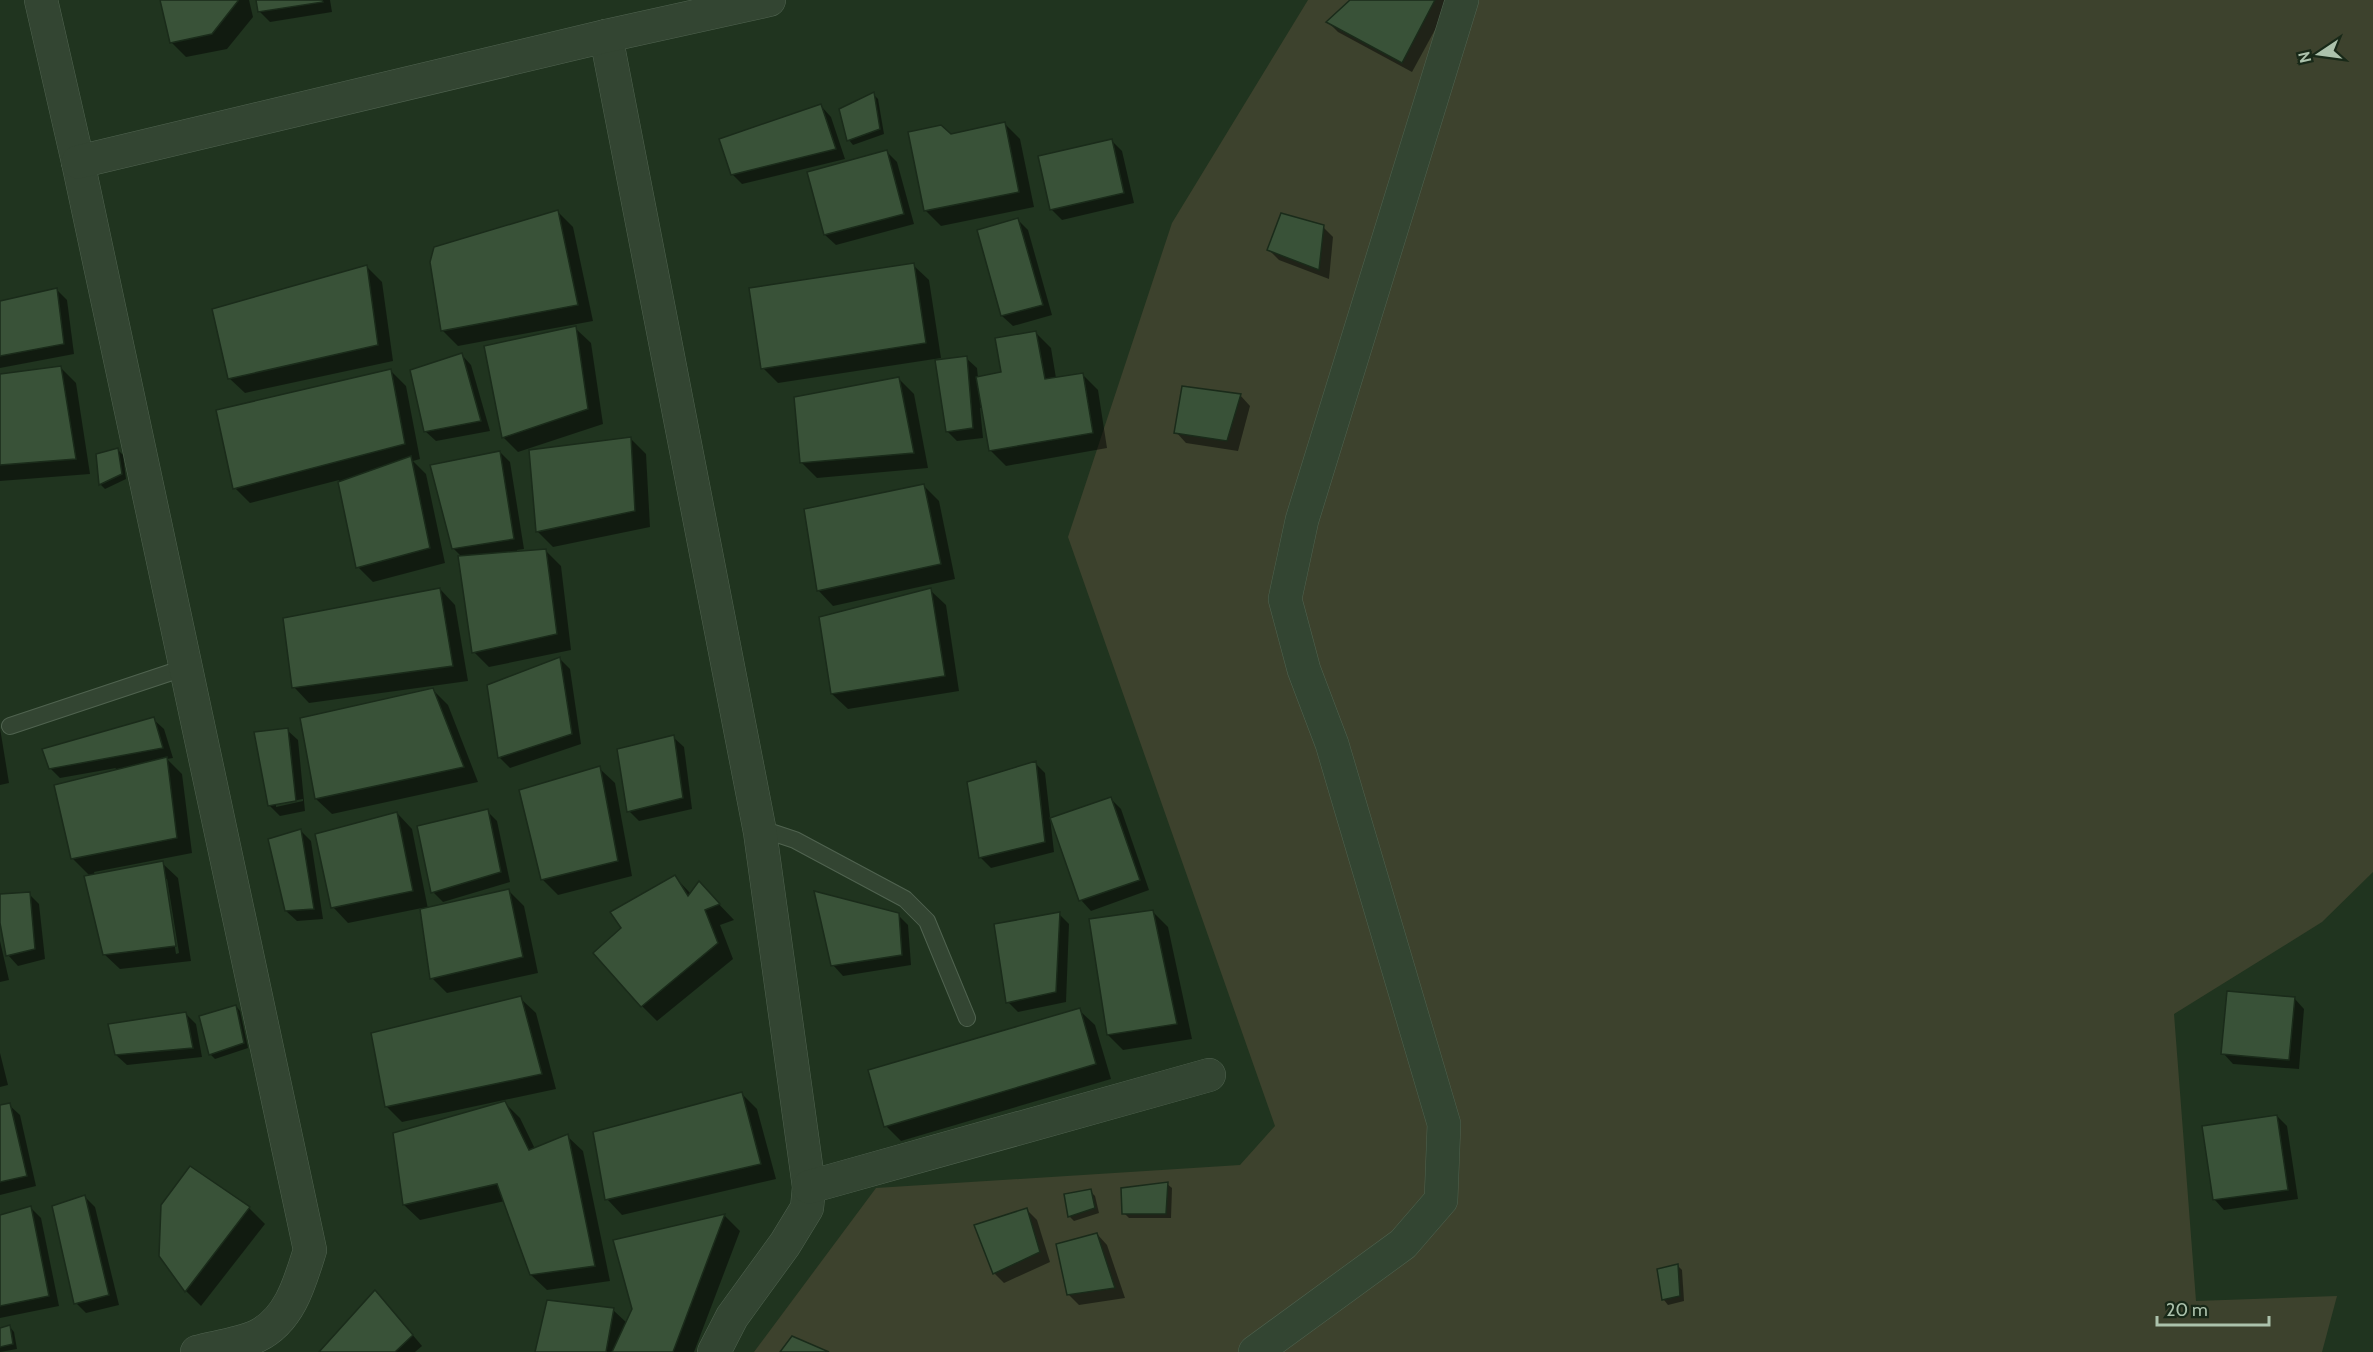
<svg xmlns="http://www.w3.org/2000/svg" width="2373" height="1352" font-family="Cabin,sans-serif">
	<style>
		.green { fill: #3d422d }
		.shadow { fill: #0007; fill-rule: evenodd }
		.building { fill: #395238; stroke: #1a2b1a; stroke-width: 1.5 }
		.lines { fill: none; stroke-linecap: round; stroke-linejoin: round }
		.service-casing { stroke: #506350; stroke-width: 18 }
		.minor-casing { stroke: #506350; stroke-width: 34 }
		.service { stroke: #334532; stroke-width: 16 }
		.minor { stroke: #334532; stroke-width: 33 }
	</style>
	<rect width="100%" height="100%" fill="#20341f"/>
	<polygon class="green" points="1308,0 2373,0 2373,872 2322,922 2174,1014 2196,1301 2337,1296 2322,1352 754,1352 876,1188 1240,1165 1275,1126 1068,537 1172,223"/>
	<g class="shadow">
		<polygon points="161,0 249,0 253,17 227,49 186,57 171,42"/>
		<polygon points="257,0 330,0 332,12 270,22 259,11"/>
		<polygon points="1352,0 1445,0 1449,4 1412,72 1338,32 1328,22"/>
		<polygon points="873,94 878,99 884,134 853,145 849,140"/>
		<polygon points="821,106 831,117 845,159 742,184 732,174"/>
		<polygon points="1005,124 1020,139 1034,207 941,226 925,210 951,135"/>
		<polygon points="1112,141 1122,151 1134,203 1062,220 1052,210 1039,157"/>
		<polygon points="887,152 897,162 914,224 836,245 825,235"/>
		<polygon points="558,212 573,227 593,321 458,346 442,330"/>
		<polygon points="1018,220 1028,230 1052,315 1013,326 1002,316 978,231"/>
		<polygon points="1323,227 1333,237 1329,279 1279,260 1269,250"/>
		<polygon points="913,265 929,280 941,358 778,383 763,368"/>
		<polygon points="367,267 382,282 393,361 245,393 229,378"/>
		<polygon points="57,290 67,300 74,354 0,368 0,303"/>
		<polygon points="575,328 591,343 603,424 518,452 503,437"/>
		<polygon points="1035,332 1051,348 1056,378 1082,374 1098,390 1107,448 1006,466 990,450 983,408 980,408 983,438 957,441 947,431 966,358 977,368 978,378 1003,374"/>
		<polygon points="461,354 471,365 490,431 436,441 425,431"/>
		<polygon points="61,368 76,383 90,474 0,481 0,376"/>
		<polygon points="391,371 406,386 420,459 413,461 426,474 445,563 373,582 358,567 339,480 250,503 235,488"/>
		<polygon points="899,379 914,394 928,468 817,478 801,462"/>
		<polygon points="1240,395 1250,406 1238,451 1186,443 1176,432"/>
		<polygon points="631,439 646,454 650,527 553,547 538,532 530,452"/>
		<polygon points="118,450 123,455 126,479 105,489 100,484"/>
		<polygon points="500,452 510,462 524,549 517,550 517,553 546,551 561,566 571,650 489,667 474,652 462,557 453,548"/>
		<polygon points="923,485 939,501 955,579 833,606 818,590"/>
		<polygon points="440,589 455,605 468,681 309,703 294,687"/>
		<polygon points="930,590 946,605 959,691 848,709 832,694"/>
		<polygon points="560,659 570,669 581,744 510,768 500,758 489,686"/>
		<polygon points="432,689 448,705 478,782 332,814 316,799 302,720"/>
		<path d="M153 719 164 729 173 758 167 759 182 774 192 853 94 872 95 875 162 863 178 878 191 961 120 969 104 954 90 876 72 858 116 768 60 778 50 768ZM164 879H167L179 953 176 954Z"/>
		<polygon points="0,728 9,783 0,785"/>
		<path d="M287 730 298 740 305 811 280 816 270 806 256 733ZM303 799V801L276 807V804Z"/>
		<polygon points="673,737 684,747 692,809 639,821 629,811"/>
		<polygon points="1035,763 1045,773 1054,852 991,868 981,858 969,783"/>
		<polygon points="599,768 615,783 632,876 558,895 542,879"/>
		<polygon points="1111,799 1121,809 1149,890 1091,911 1081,900 1052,819"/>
		<polygon points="487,811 497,821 510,882 443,902 433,892"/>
		<polygon points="397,813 412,829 428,909 509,891 524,906 538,973 447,993 432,978 422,908 348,923 333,907"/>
		<polygon points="301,831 311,841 323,919 297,921 286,911"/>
		<polygon points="675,877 691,894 714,899 734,920 720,925 733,959 657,1021 642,1006"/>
		<polygon points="29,894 39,904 45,959 18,966 8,955 0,915 0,896"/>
		<polygon points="1153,912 1168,927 1192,1039 1123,1050 1108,1035"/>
		<polygon points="1059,914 1069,924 1066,1002 1018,1012 1008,1002"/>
		<polygon points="898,915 908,925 911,965 843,976 833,965"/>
		<polygon points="0,941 9,980 0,982"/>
		<polygon points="520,998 536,1013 556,1089 402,1122 386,1106"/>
		<polygon points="2294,998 2304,1009 2299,1069 2233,1064 2223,1053"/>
		<polygon points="236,1006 240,1011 248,1048 215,1059 210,1054"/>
		<polygon points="1079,1010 1095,1025 1111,1079 901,1141 886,1126"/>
		<polygon points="186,1014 196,1024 202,1057 127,1065 116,1055"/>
		<polygon points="0,1053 8,1085 0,1087"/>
		<polygon points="741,1093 757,1109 776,1179 622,1215 607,1199"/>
		<polygon points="504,1102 520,1118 535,1149 567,1136 583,1151 610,1281 547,1290 531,1275 505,1201 420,1220 404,1205 394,1134"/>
		<polygon points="9,1105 20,1115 36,1186 0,1195 0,1107"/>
		<polygon points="2277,1116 2287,1126 2298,1199 2224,1210 2214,1199"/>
		<polygon points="190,1168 249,1208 265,1224 201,1306 186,1291 160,1255"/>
		<polygon points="1167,1184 1172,1188 1171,1218 1129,1218 1124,1213"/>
		<polygon points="1090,1191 1095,1196 1099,1213 1074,1221 1069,1216"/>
		<polygon points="85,1197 95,1207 119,1305 86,1313 76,1303"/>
		<polygon points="30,1207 41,1218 59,1306 0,1318 0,1217"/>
		<polygon points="1026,1209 1037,1220 1050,1262 1004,1283 994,1273"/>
		<polygon points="725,1216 740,1231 694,1352 536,1352 613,1310 627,1323 633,1309 615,1241"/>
		<polygon points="1097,1234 1107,1245 1125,1298 1079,1305 1069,1295"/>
		<polygon points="1677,1265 1682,1270 1684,1301 1668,1305 1664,1300 1659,1270"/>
		<polygon points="385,1302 422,1346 415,1352 321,1352"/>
		<polygon points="10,1327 14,1332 17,1349 0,1352 0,1330"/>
	</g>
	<g class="building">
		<polygon points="160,0 238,0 238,1 212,34 170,43"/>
		<polygon points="256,0 322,0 323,2 258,12"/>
		<polygon points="1350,0 1435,0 1402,63 1326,22"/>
		<polygon points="874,92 880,129 847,141 839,109"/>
		<polygon points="821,104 836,149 731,175 719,139"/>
		<polygon points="1005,122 1019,192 924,211 908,132 941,125 951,134"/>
		<polygon points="1112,139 1124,193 1050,210 1038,156"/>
		<polygon points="887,150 904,214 824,235 807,172"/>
		<polygon points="558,210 578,305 441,331 430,262 434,247"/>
		<polygon points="1281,213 1324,225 1319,270 1267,250"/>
		<polygon points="1018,218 1043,305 1001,316 977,230"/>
		<polygon points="914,263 926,343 761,369 749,288"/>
		<polygon points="367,265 378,345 228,379 212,309"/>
		<polygon points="57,288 64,344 0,356 0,301"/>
		<polygon points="576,326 588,409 502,438 484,346"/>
		<polygon points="1036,331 1045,379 1083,373 1093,433 989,451 976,377 1001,372 995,338"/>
		<polygon points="462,353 481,421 424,432 410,370"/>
		<polygon points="967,356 973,428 946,432 935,360"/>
		<polygon points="61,366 76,459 0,465 0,374"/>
		<polygon points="391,369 405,444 233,489 216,410"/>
		<polygon points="899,377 914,453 800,463 794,397"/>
		<polygon points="1182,386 1241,394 1227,441 1174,433"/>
		<polygon points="631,437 635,511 536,532 529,450"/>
		<polygon points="118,448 122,474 99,485 96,454"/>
		<polygon points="500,451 514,539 452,549 430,465"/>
		<polygon points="411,456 430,548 356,568 338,482"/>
		<polygon points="924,484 941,564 817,591 804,509"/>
		<polygon points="546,549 557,634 472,653 458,556"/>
		<polygon points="440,588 453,666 292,688 283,618"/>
		<polygon points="931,588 945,676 831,694 819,617"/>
		<polygon points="560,657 572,734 498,758 487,685"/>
		<polygon points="433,688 464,767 315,799 300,718"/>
		<polygon points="154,717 163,748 49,769 42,749"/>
		<polygon points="288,728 296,801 268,806 254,732"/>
		<polygon points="674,735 683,798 627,812 617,749"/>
		<polygon points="167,757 177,838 71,859 54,785"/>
		<polygon points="1036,761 1045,842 979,858 967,782"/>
		<polygon points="600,766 618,861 541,880 519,790"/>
		<polygon points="1111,797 1140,880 1079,901 1050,818"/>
		<polygon points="488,809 501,872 431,893 417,826"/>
		<polygon points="397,812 413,891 331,908 315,834"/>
		<polygon points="301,829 314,909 285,911 268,839"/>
		<polygon points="163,861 176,946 103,955 84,876"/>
		<polygon points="675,875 688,896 699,881 720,904 705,910 718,943 641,1007 593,953 621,928 610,912"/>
		<polygon points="509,889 523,957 430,979 420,909"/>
		<polygon points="814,891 899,913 902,955 831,966"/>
		<polygon points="30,892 35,949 6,956 0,923 0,894"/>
		<polygon points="1153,910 1177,1024 1107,1035 1089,919"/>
		<polygon points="1060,912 1056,992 1006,1003 994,924"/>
		<polygon points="2227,991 2295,997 2289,1060 2221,1054"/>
		<polygon points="521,996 542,1074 385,1107 371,1033"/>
		<polygon points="236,1005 244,1043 209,1055 199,1016"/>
		<polygon points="1080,1008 1096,1064 884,1127 868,1070"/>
		<polygon points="186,1012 193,1048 115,1055 108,1024"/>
		<polygon points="742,1092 761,1164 605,1200 593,1132"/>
		<polygon points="505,1101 529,1150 568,1134 595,1266 530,1275 497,1184 403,1205 393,1133"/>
		<polygon points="10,1103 27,1176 0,1182 0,1105"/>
		<polygon points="2277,1115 2288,1190 2213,1200 2202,1126"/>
		<polygon points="190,1166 250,1207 185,1292 159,1256 161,1205"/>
		<polygon points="1168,1182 1166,1214 1122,1214 1121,1188"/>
		<polygon points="1091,1189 1095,1208 1068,1217 1064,1194"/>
		<polygon points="85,1195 109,1295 74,1304 52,1206"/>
		<polygon points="31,1206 49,1296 0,1306 0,1215"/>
		<polygon points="1027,1208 1040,1252 993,1274 974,1225"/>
		<polygon points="725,1214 673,1352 612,1352 632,1309 613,1240"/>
		<polygon points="1097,1233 1115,1288 1067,1295 1056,1244"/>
		<polygon points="1678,1264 1680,1296 1662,1300 1657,1269"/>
		<polygon points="375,1290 413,1335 395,1352 319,1352"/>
		<polygon points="547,1300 614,1308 606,1352 535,1352"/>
		<polygon points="10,1325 13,1344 0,1347 0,1328"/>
		<polygon points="792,1336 829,1352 780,1352"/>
	</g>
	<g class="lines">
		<defs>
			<g id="service">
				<polyline points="10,726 187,667"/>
				<polyline points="760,832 774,833 795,840 905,899 927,921 967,1018"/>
			</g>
			<g id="minor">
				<path d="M41 0 78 162 310 1250C300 1282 290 1320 257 1336 239 1344 216 1347 197 1352"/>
				<polyline points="606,36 760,832 809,1187 807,1208 785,1244 732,1317 714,1352"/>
				<polyline points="78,162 606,36 769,0"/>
				<polyline points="809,1187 1209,1075"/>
				<polyline points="1255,1352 1403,1244 1441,1200 1444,1124 1332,744 1304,670 1285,599 1302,520 1462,0"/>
			</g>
		</defs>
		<use href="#service" class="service-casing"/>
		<use href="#minor" class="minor-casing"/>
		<use href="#service" class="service"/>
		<use href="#minor" class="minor"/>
	</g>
	<g transform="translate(2319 54) rotate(257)" stroke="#182918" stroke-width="4.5" paint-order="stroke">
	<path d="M0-4.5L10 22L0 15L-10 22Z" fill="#acc2ac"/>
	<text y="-9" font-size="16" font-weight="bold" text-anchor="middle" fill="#acc2ac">N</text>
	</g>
	<path d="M2157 1316v9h112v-9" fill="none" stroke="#acc2ac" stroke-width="3"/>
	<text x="2166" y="1316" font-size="18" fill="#acc2ac" stroke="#182918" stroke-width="4.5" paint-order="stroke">20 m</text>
</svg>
